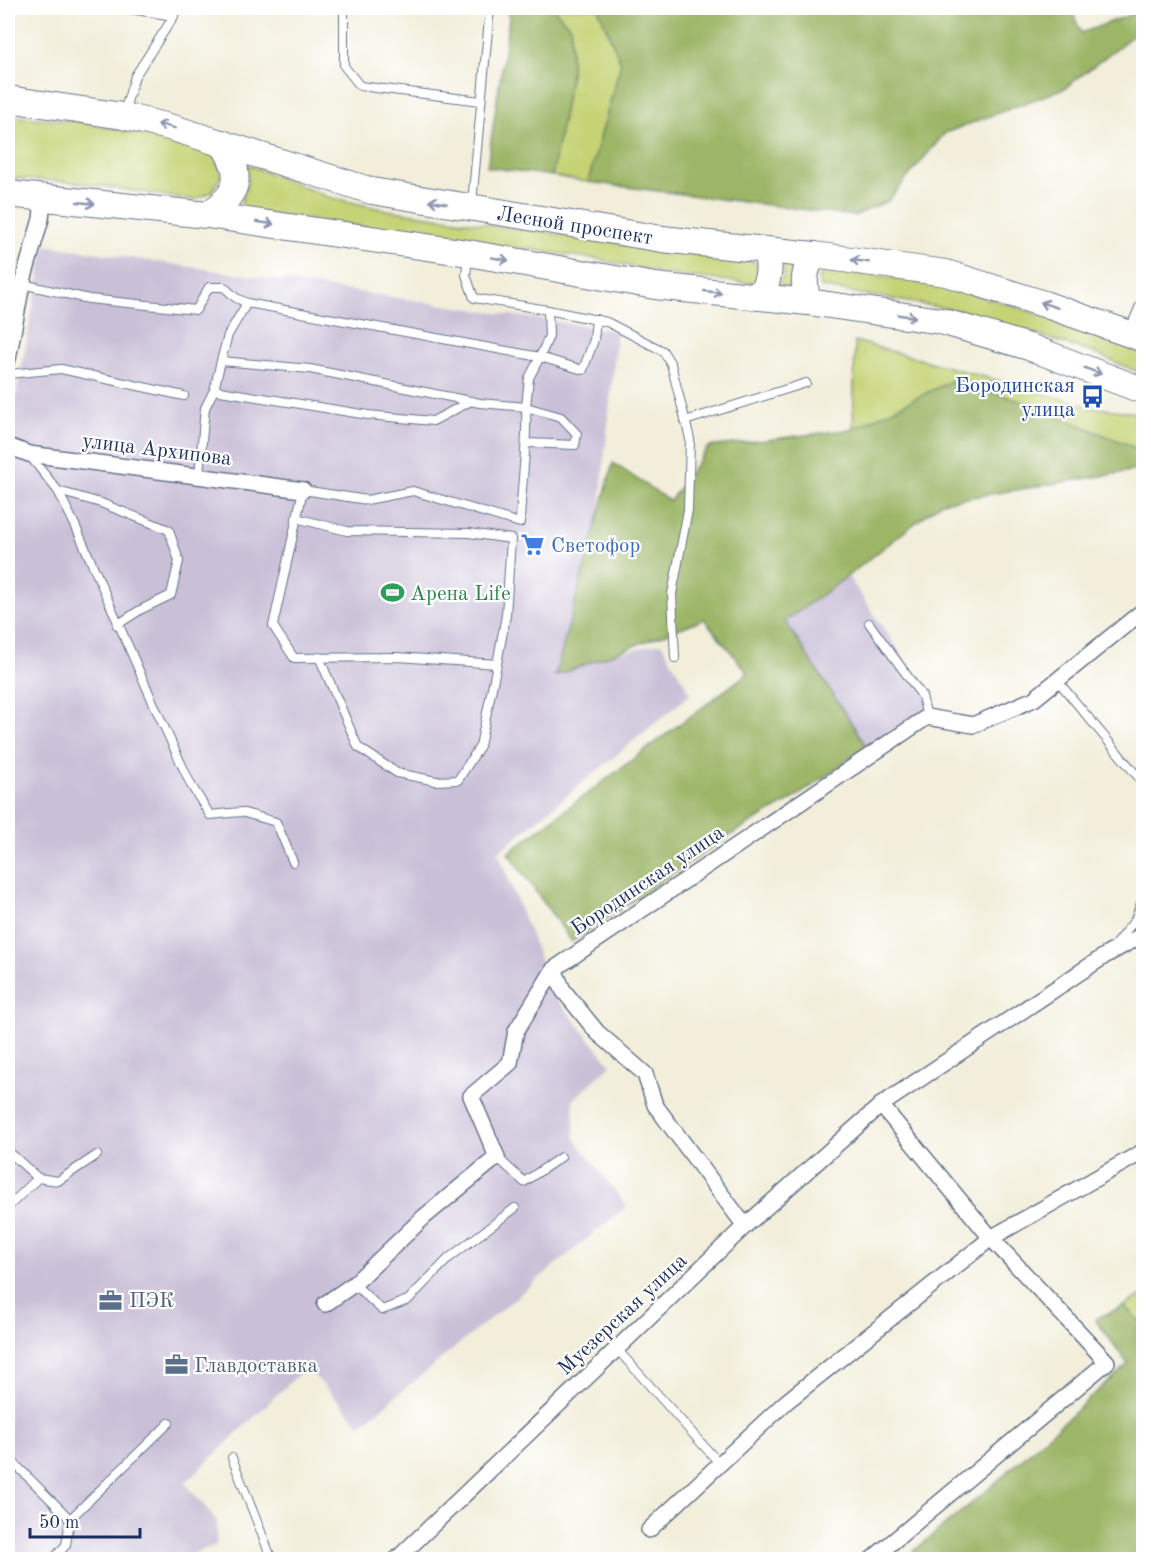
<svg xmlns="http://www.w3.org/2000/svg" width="1151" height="1567" font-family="'Old Standard TT',serif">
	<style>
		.industrial { fill: #c9bfd7 }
		.green { fill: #c5d375; stroke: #70816a; stroke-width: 1.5 }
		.forest { fill: #9cb566; stroke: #5c7262; stroke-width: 1.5 }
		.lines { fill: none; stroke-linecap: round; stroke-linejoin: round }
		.lane-casing { stroke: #667289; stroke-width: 10 }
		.street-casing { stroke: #667289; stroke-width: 18 }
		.primary-casing { stroke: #667289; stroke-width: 28 }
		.lane { stroke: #fff; stroke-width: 8 }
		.street { stroke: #fff; stroke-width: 15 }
		.primary { stroke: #fff; stroke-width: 26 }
		.oneway { stroke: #8d97ae }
		.labels { text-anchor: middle; stroke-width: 4.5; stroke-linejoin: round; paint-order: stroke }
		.street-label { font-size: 21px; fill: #1b2f5e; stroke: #fff }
		.transit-label { font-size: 21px; fill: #164399; stroke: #fff; text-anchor: end }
		.shop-label { font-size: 21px; fill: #366cbe; stroke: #fff; text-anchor: start }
		.leisure-label { font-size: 21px; fill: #27864d; stroke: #fff; text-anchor: start }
		.service-label { font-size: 21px; fill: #4e5e75; stroke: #fff; text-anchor: start }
	</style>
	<rect width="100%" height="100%" fill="#fff"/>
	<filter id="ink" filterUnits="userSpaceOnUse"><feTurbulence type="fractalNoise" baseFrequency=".0167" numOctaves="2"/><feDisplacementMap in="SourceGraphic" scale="12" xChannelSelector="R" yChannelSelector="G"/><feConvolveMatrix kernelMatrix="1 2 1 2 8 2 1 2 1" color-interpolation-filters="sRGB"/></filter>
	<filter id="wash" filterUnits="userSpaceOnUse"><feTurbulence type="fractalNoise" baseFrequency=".008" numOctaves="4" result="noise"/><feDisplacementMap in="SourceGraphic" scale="24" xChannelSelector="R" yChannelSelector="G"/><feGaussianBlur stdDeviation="1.35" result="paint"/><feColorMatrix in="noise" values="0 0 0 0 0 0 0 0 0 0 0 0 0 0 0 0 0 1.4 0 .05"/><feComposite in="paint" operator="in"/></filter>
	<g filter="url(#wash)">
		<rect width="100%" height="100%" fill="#f2eeda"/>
		<g class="industrial">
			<polygon points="45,245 617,331 598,523 570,664 661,643 691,694 498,852 555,997 611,1065 573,1100 575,1139 627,1206 361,1425 306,1367 185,1483 217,1521 216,1545 181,1559 8,1560 8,436"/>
			<polygon points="848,576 937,707 867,747 785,621"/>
		</g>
		<g class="green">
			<polygon points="553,8 598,8 621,63 588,182 552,176 571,73 571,28"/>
			<polygon points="8,116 74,121 200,145 215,154 221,176 212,192 194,200 74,182 8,178"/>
			<polygon points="246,164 328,197 386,210 755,262 761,273 759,281 747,283 665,274 598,259 239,210 248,181"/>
			<polygon points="782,262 797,265 793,288 777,286 784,275"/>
			<path d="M829 268C874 275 920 280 965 292 1026 308 1085 330 1143 354V374L1091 352 961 311 821 287 819 276Z"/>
			<polygon points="855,341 1092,407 1143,414 1143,451 1028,404 955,379 853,429"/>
			<polygon points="1143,1294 1143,1325 1124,1306"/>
		</g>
		<g class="forest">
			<polygon points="506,8 553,8 571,28 571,73 552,176 487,167 509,18"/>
			<polygon points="598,8 1071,8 1081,33 1132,14 1131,8 1143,8 1144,27 1065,88 945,133 888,201 854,216 588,182 621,63"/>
			<polygon points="955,379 1028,404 1143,451 1143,469 942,502 848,576 785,621 867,747 793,799 732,834 572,942 508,853 748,673 704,619 555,676 613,463 670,501 708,447 853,429"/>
			<polygon points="1124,1306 1143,1325 1143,1559 904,1559 985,1492 1128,1364 1095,1319"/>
		</g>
	</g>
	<g filter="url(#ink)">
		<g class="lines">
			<defs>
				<g id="lane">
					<polyline points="123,8 174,16"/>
					<polyline points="344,8 344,66 360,86 481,101"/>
					<polyline points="124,112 135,76 174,16 175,8"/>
					<polyline points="472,203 490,8"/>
					<polyline points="22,284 89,299 196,310 209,287 224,287 236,298 247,303 540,357 549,336 548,310 474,298 466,275 468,257"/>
					<polyline points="247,303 228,335 221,361 310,369 480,403 526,407 529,378 540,357 583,370 594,340 596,319"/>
					<polyline points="548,310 607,322 663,351 671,364 690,439 688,510 672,594 675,658"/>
					<polyline points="1130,329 1144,296"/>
					<polyline points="221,361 214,390 368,415 433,421 471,401"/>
					<polyline points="8,374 61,369 184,396"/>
					<polyline points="685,421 806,383"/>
					<polyline points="29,455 58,491 75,525 156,709 191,785 210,815 241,812 276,822 293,862"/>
					<polyline points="199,475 205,408 214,390"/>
					<polyline points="58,491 101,503 169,530 179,561 171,595 140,610 117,625"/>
					<path d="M296 518 347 531 469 533 511 539 506 615 497 664 397 657 294 658 273 626 303 490 367 500 413 491 520 523C521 484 528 446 526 407L561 417 577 434 575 445 528 443"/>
					<polyline points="869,623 922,696 927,717"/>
					<polyline points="319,657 358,747 397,773 436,781 458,780 480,746 497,664"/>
					<polyline points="1057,680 1144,784"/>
					<polyline points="1113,947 1135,920 1144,895"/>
					<polyline points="8,1151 38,1178 58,1181 97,1155"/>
					<polyline points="497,1157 524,1182 561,1157"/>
					<polyline points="8,1207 38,1178"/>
					<polyline points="354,1284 382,1310 408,1300 449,1258 515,1208"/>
					<polyline points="616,1348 720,1464"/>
					<polyline points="8,1457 70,1519 66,1545 52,1560"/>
					<polyline points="232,1458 272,1560"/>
					<polyline points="70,1519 169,1423"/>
				</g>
				<g id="street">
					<polyline points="8,359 22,284 41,219 43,199"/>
					<polyline points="8,446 29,454 303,490"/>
					<polyline points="554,969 563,990 597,1032 645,1074 655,1105 745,1226"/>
					<polyline points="325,1304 354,1284 424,1217 497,1157 471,1096 510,1063 516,1031 554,969 927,717 973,725 1034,699 1144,610"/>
					<polyline points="649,1530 786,1402 991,1238 1144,1151"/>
					<polyline points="396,1560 745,1226 881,1105 1106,955 1144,934"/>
					<polyline points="871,1560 1107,1362 991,1238 881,1105"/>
				</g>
				<g id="primary">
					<polyline points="8,99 123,116 173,128 372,191 662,239 814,255 946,273 1044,304 1144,339"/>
					<polyline points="8,194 207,215 468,253 655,286 808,302 941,321 1029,347 1144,391"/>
					<path d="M207 215C240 194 244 174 222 143"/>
					<path d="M759 297C769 280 771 269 766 250"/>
					<path d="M808 302C803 283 803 271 814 255"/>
				</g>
			</defs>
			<use href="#lane" class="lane-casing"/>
			<use href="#street" class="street-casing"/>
			<use href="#primary" class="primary-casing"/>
			<use href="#lane" class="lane"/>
			<use href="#street" class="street"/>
			<use href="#primary" class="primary"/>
		</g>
		<defs><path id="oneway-shaft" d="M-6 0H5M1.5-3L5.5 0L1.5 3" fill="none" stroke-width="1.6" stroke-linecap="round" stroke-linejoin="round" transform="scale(1.5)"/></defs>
		<g class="oneway">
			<use href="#oneway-shaft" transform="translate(166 126) rotate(-166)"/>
			<use href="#oneway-shaft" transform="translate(438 202) rotate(-170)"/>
			<use href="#oneway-shaft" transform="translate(86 203) rotate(6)"/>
			<use href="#oneway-shaft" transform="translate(265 223) rotate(8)"/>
			<use href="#oneway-shaft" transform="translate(500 259) rotate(10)"/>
			<use href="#oneway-shaft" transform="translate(860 261) rotate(-172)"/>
			<use href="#oneway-shaft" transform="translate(713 292) rotate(6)"/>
			<use href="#oneway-shaft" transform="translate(1049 305) rotate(-161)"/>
			<use href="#oneway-shaft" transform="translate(907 316) rotate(8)"/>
			<use href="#oneway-shaft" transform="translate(1093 371) rotate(21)"/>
		</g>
	</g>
	<defs>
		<symbol id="bus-bare" viewBox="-9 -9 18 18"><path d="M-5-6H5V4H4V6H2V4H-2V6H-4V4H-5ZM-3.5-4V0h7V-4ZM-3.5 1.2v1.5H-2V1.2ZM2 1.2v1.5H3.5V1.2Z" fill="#1a4fb4" stroke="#fff" stroke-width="2.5" paint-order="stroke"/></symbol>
		<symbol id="supermarket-bare" viewBox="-9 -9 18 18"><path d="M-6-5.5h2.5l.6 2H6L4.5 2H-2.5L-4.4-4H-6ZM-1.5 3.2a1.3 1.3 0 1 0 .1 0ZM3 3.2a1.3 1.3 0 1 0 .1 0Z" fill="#3f7fe0" stroke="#fff" stroke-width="2.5" paint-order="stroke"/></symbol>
		<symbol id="stadium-bare" viewBox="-9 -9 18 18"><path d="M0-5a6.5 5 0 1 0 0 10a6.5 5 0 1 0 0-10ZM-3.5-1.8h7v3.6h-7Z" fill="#2e9e5b" stroke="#fff" stroke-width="2.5" paint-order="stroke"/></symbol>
		<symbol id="office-bare" viewBox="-9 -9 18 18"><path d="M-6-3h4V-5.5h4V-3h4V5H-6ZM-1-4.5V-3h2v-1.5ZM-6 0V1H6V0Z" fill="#5c6f8a" stroke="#fff" stroke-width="2.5" paint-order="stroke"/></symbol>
	</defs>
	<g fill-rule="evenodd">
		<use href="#bus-bare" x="1076" y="380" width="33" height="33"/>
		<use href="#supermarket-bare" x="516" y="528" width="33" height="33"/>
		<use href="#stadium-bare" x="376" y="576" width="33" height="33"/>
		<use href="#office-bare" x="94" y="1284" width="33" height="33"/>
		<use href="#office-bare" x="160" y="1348" width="33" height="33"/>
	</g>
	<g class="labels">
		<g class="street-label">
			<text transform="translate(575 225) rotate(9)" y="7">Лесной проспект</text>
			<text transform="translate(157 449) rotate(7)" y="7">улица Архипова</text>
			<text transform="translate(647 880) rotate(-34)" y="7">Бородинская улица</text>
			<text transform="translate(622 1314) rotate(-43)" y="7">Муезерская улица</text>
		</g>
		<g class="transit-label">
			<text x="1075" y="392">Бородинская<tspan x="1075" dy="24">улица</tspan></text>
		</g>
		<g class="shop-label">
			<text x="551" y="552">Светофор</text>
		</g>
		<g class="leisure-label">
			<text x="410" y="600">Арена Life</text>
		</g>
		<g class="service-label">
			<text x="129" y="1307">ПЭК</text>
			<text x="194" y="1372">Главдоставка</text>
		</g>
	</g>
	<rect width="1151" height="1567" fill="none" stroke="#fff" stroke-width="30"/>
	<path d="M30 1528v9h110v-9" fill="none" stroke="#1b2f5e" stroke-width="3"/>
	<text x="39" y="1528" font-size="18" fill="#1b2f5e" stroke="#ffffff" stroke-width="4.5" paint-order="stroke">50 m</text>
</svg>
